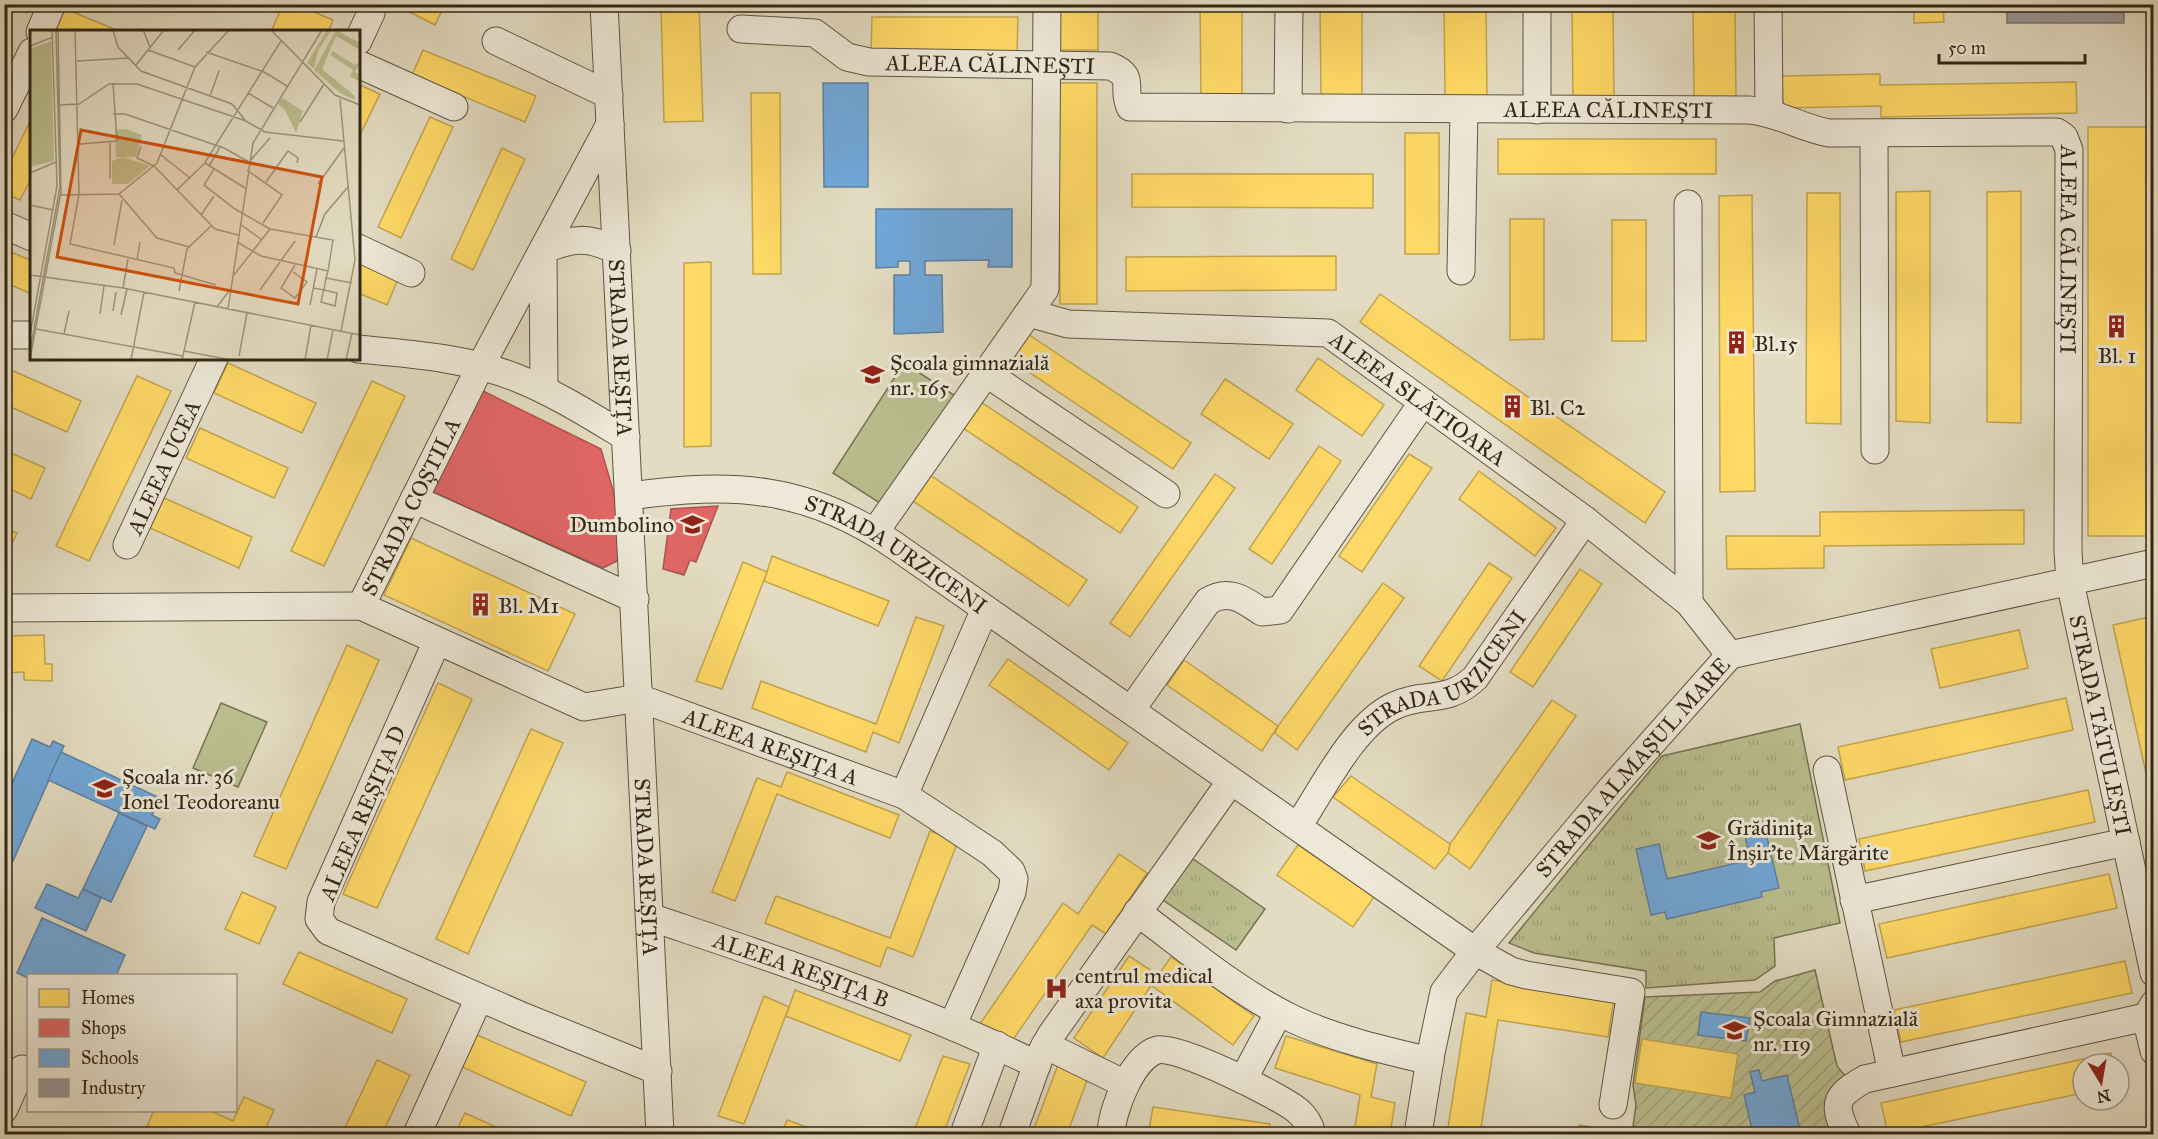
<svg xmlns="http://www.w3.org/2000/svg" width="2158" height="1139" font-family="'IM FELL Great Primer',serif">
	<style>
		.grass { fill: #babe8f; stroke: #777252; stroke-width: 1.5 }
		.park { fill: url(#park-tufts); stroke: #777252; stroke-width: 1.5 }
		.garden { fill: url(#garden-furrows); stroke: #777252; stroke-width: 1.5 }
		.homes { fill: #ffd966; stroke: #c2a44e; stroke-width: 1.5 }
		.shops { fill: #e06666; stroke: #ac534e; stroke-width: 1.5 }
		.schools { fill: #6fa8dc; stroke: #5d81a1; stroke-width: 1.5 }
		.industry { fill: #999; stroke: #7b7772; stroke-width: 1.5 }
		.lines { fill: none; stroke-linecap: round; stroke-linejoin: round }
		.minor-casing { stroke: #605441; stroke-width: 29 }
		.minor { stroke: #ede8d7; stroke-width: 27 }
		.labels { text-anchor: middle; stroke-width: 6; stroke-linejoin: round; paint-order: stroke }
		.street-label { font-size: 22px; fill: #342716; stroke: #ede8d7 }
		.poi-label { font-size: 22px; fill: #342716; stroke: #ede8d7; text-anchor: start }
		.inset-road { fill: none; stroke: #9d947d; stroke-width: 1.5 }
		.view { fill: #cd520e; fill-opacity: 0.15; stroke: #cd520e; stroke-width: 3 }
		.inset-edge { fill: none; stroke: #342716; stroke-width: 3 }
	</style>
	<defs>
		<pattern id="park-tufts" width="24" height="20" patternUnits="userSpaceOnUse" patternTransform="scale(1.5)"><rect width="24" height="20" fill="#babe8f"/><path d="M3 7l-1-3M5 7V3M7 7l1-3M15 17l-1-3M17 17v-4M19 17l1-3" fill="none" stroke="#a0a37b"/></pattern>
		<pattern id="garden-furrows" width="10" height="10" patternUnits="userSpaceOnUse" patternTransform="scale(1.5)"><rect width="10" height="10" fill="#babe8f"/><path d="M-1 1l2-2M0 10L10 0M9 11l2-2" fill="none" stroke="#a0a37b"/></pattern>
	</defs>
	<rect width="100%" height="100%" fill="#e3dcc2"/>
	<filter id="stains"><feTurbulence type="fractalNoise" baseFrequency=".00333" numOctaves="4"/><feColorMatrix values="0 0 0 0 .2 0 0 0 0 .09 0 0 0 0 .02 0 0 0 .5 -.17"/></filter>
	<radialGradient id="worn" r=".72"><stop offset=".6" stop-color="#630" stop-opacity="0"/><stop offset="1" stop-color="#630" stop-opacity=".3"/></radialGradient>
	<g class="grass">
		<polygon points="904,363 957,397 886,507 833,473"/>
		<polygon points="221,703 267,722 238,787 193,768"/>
	</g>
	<g class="park">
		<polygon points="1800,724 1840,923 1774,938 1775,966 1755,980 1646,988 1646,971 1534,953 1509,943 1662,756"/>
		<polygon points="1189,856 1265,909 1236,950 1160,898"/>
	</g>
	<polygon class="garden" points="1815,970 1837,1066 1850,1082 1841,1134 1632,1134 1636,1105 1633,1085 1645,997 1760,992 1775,981"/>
	<g class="homes">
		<polygon points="283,4 295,4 333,20 328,32 271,32"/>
		<polygon points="394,4 445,4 435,25"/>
		<polygon points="661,4 699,4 703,121 664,122"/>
		<rect x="1058" y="4" width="40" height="46"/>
		<polygon points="1200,4 1242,4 1242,98 1201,98"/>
		<polygon points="1320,4 1362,4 1362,97 1321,97"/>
		<polygon points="1444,4 1486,4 1487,97 1445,98"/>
		<polygon points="1572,4 1613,4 1614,101 1573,101"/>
		<polygon points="1693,4 1735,4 1736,98 1694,98"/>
		<polygon points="1914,4 1943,4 1944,22 1914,23"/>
		<polygon points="59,6 121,32 49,32"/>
		<polygon points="872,17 1018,17 1017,55 871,54"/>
		<polygon points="423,50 536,96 525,122 412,75"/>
		<polygon points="1880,74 1880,85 2076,82 2077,113 1881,117 1881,106 1783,108 1782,76"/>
		<polygon points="1058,83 1097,83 1097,304 1060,304"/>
		<polygon points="358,84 380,94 358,139"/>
		<polygon points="751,93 780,93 781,274 753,274"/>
		<polygon points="32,117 32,177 20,200 4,193 4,175"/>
		<polygon points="430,117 453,127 401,238 378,227"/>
		<rect x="2088" y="127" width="58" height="409"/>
		<rect x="1405" y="133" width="34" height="121"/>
		<rect x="1498" y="139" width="218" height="35"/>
		<polygon points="502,148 525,159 473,270 451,259"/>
		<polygon points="1132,174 1373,174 1373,208 1132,207"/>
		<polygon points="1930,191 1930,423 1896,421 1896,192"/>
		<polygon points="2021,191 2021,423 1987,422 1987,192"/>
		<polygon points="1807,193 1840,193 1841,424 1806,423"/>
		<polygon points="1752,195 1755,491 1720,492 1719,196"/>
		<polygon points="1510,219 1544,219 1544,339 1510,340"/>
		<rect x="1612" y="220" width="34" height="121"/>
		<polygon points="4,249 32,261 32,294 4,282"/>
		<polygon points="1336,256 1336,290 1126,291 1126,257"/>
		<polygon points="711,262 711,446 684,447 684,263"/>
		<polygon points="358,263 398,279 387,305 358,293"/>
		<polygon points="1380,294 1665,492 1645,523 1360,322"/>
		<polygon points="1028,334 1191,443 1173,469 1011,360"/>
		<polygon points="1318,358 1384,405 1362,436 1296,390"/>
		<polygon points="228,363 316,403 302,433 214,393"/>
		<polygon points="4,367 81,401 67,432 4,404"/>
		<polygon points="137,376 171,391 89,561 56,546"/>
		<polygon points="1225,379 1293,424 1269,459 1201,414"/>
		<polygon points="372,381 405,396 324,566 291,551"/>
		<polygon points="975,398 1138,507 1120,533 957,424"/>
		<polygon points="200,428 288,468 274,498 186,458"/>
		<polygon points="1319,446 1341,461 1272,564 1249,549"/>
		<polygon points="4,450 45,468 31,499 4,486"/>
		<polygon points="1409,454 1432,468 1362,572 1339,556"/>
		<polygon points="924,471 1087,580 1069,606 907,497"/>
		<polygon points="1479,471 1556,528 1535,556 1459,499"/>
		<polygon points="1215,474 1235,488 1130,637 1110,623"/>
		<polygon points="164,498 252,537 239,568 150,528"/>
		<polygon points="2024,510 2024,544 1824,546 1824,568 1727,569 1726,536 1820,536 1820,512"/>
		<polygon points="4,528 17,533 4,560"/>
		<polygon points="411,538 575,614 548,671 384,595"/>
		<polygon points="772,556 889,601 878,626 764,581"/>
		<polygon points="743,562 767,572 722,689 696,681"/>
		<polygon points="1489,563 1512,578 1442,681 1419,666"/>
		<polygon points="1580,569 1602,584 1533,687 1510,672"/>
		<polygon points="1383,583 1404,598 1297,750 1275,733 1278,726"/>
		<polygon points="2154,616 2154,809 2113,625"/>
		<polygon points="916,617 944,626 899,743 873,732 866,752 752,708 761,681 876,724"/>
		<polygon points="2019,630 2028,668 1940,688 1931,649"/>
		<polygon points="44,635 45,664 52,664 52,681 24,680 24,672 5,673 4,680 4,636"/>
		<polygon points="347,645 379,660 286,869 254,856"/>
		<polygon points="1008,659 1128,743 1109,770 989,685"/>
		<polygon points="1184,660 1278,726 1262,751 1167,685"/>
		<polygon points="438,683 472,699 377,908 343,894"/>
		<polygon points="2066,698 2073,730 1845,780 1838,747"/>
		<polygon points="1552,700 1576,716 1470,869 1448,853 1450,844"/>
		<polygon points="531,729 563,743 468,954 436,939"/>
		<polygon points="787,772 899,815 890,838 777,794 735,901 712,892 757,778 781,787"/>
		<polygon points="1351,776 1450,844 1448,853 1435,869 1333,797"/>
		<polygon points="2088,790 2095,822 1865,871 1859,839"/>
		<polygon points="930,831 958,841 913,957 887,947 880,967 765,923 776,896 890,938"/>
		<polygon points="1298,845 1374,897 1353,927 1277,875"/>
		<polygon points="1119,854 1147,873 1106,934 1092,925 1010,1044 980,1024 1063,903 1078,914"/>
		<polygon points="2109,874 2117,908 1887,958 1879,924"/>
		<polygon points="242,892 276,907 259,944 225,929"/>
		<polygon points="299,952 407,999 392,1033 283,984"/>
		<polygon points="1129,956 1158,975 1103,1058 1074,1038"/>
		<polygon points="1171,957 1254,1016 1233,1045 1151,985"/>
		<polygon points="2125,961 2132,993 1901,1042 1894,1010"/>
		<polygon points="1492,980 1614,999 1608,1037 1498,1020 1480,1134 1447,1134 1466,1013 1486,1017"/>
		<polygon points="795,990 911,1035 900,1061 786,1016"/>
		<polygon points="764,996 789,1007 744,1124 718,1116"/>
		<polygon points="477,1035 586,1082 571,1116 462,1067"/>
		<polygon points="1286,1036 1377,1064 1371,1097 1395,1103 1390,1134 1354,1134 1360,1095 1275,1068"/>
		<polygon points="1642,1039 1738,1054 1731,1098 1635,1083"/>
		<polygon points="2111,1053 2113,1064 2083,1064 2083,1093 1888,1134 1881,1103"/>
		<polygon points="943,1056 970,1064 943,1134 913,1134"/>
		<polygon points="377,1060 410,1075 382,1134 342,1134"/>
		<polygon points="1059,1062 1089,1075 1067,1134 1032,1134"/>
		<polygon points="244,1097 274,1110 263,1134 144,1134 154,1110 209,1110 233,1121"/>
		<polygon points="1153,1107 1270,1124 1268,1134 1144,1134 1145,1128 1149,1129"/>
		<polygon points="465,1113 498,1128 494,1134 455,1134"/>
		<polygon points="787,1120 826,1134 782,1134"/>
		<polygon points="1579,1125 1617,1131 1617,1134 1577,1134"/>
	</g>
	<g class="shops">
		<polygon points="479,389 601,449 617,504 619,560 603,568 431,491"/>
		<polygon points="718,506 696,562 690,560 684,575 663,569 671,509"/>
	</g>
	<g class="schools">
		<polygon points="823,83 868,83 868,187 824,187"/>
		<polygon points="876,209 1012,209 1012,267 988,267 989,260 925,261 925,275 942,275 943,332 894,334 894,275 910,275 910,261 898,261 898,267 876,268"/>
		<polygon points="32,739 50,747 53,741 64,746 13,861 4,857 4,801"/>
		<polygon points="61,752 160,798 152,815 160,819 155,829 48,780"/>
		<polygon points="119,813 147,826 111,902 83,889"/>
		<polygon points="1763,821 1779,888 1761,892 1762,897 1667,919 1665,912 1651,915 1636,849 1659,844 1667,879 1750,860 1743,826"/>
		<polygon points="47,884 78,898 83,889 101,898 86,931 35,908"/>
		<polygon points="42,918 125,955 116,976 28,976 28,978 17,973"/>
		<polygon points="1701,1012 1750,1018 1746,1041 1698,1035"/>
		<polygon points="1759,1070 1762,1081 1787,1075 1801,1134 1753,1134 1744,1095 1755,1092 1750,1072"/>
	</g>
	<rect class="industry" x="2007" y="4" width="117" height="19"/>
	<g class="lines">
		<defs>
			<g id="minor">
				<path id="s1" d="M604 4 660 1134"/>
				<polyline points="1768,4 1769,112"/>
				<path id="s2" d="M741 29 815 33 847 57 869 62 1110 66C1137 77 1121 87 1130 107L1749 110C1777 112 1801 128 1829 133L2057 132 2064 137 2069 150 2068 551 2070 582 2154 973"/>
				<polyline points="40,32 52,4"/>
				<polyline points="358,41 371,13"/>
				<polyline points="496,41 609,95"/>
				<polyline points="358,64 454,107"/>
				<polyline points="4,109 32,52"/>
				<polyline points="1288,109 1289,4"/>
				<polyline points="1537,110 1537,4"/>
				<polyline points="1874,134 1875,450"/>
				<polyline points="1688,204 1689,603"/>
				<polyline points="4,225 32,237"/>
				<polyline points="358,248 411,273"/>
				<path d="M543 250C572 238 589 236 617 251"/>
				<polyline points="543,254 544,390"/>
				<polyline points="1461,271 1464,110"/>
				<path id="s3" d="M1029 313 1068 324 1328 333 1585 520 1689 603 1730 655"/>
				<polyline points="4,335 32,335"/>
				<path d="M358 349C411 354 468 358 517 378 555 393 591 416 626 437"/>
				<polyline points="986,373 1166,494"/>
				<path id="s4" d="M630 496C732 482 806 485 894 545L1475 951 1511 971 1526 975 1631 992 1613 1105"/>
				<polyline points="414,499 635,599"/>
				<polyline points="875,532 1045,289 1047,4"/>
				<path id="s5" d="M127 545 214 358"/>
				<path id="s6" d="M361 606 480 367 610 124"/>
				<path id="s7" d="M4 608 361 606 584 707 639 698 904 795 992 853 1011 871 1014 879 1012 892 952 1026"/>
				<polyline points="437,641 321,902 319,919 328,931 522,1016 658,1071"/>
				<path d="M1131 710 1208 601C1229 588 1244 600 1262 612L1280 610 1423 402"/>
				<polyline points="1827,770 1892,1073"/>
				<polyline points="904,795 985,609"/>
				<path id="s8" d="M1298 826C1323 789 1353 725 1394 706 1425 691 1446 705 1475 678L1585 520"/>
				<polyline points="1854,900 2126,842"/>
				<path d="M1137 912C1187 949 1237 992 1293 1019 1335 1039 1384 1050 1430 1061"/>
				<path id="s9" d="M650 917C780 961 914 1004 1037 1065"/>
				<polyline points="2154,1004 2146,1017 2154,1051"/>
				<polyline points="1045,1045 1125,1084"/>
				<polyline points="1243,1080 1279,1012"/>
				<polyline points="4,1109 22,1069"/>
				<polyline points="417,1134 479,998"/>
				<polyline points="964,1134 997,1045"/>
				<polyline points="1012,1134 1041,1053 1051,1035 1231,781"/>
				<path d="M1111 1134C1112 1110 1132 1058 1157 1050 1176 1044 1282 1097 1298 1111 1305 1117 1310 1126 1312 1134"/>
				<path id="s10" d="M1418 1134 1431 1053 1444 992 1475 951 1610 790 1730 655 2154 563"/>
				<path d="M1847 1134C1832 1104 1835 1096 1865 1079L2146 1017"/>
			</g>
		</defs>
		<use href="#minor" class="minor-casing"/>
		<use href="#minor" class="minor"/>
	</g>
	<defs>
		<symbol id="building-bare" viewBox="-9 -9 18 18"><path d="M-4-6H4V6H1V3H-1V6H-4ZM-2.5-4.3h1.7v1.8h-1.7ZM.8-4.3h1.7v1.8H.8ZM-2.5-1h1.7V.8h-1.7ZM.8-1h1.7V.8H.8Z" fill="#8f2418" stroke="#ede8d7" stroke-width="2.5" paint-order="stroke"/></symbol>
		<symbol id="school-bare" viewBox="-9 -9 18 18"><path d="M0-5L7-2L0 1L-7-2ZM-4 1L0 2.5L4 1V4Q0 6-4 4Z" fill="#8f2418" stroke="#ede8d7" stroke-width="2.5" paint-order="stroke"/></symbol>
		<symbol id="university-bare" viewBox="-9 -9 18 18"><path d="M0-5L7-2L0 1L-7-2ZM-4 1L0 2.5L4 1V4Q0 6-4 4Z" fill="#8f2418" stroke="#ede8d7" stroke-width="2.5" paint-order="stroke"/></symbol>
		<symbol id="hospital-bare" viewBox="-9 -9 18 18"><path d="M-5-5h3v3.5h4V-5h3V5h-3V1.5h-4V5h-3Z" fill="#8f2418" stroke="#ede8d7" stroke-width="2.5" paint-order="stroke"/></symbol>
	</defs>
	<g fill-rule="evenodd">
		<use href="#building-bare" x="2100" y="310" width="33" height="33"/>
		<use href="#building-bare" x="1720" y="326" width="33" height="33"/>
		<use href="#school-bare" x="856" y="358" width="33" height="33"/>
		<use href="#building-bare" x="1496" y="390" width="33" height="33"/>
		<use href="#school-bare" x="676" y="508" width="33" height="33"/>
		<use href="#building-bare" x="464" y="588" width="33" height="33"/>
		<use href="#university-bare" x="88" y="772" width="33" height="33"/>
		<use href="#school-bare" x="1692" y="824" width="33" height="33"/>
		<use href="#hospital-bare" x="1040" y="972" width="33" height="33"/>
		<use href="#school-bare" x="1718" y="1014" width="33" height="33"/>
	</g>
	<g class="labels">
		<g class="street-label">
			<text dy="8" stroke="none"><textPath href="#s2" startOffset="258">ALEEA CĂLINEȘTI</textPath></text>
			<text dy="8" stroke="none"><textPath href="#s2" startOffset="906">ALEEA CĂLINEȘTI</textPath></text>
			<text dy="8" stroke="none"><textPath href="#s2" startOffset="1480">ALEEA CĂLINEȘTI</textPath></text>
			<text dy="8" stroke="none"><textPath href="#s1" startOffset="344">STRADA REȘIȚA</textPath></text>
			<text dy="8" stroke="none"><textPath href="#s3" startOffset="412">ALEEA SLĂTIOARA</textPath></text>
			<text dy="8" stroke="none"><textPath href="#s5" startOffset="86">ALEEA UCEA</textPath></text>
			<text dy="8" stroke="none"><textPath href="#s6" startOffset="111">STRADA COȘTILA</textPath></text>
			<text dy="8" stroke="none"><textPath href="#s4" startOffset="282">STRADA URZICENI</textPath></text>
			<text dy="8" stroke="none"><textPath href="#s8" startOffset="218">STRADA URZICENI</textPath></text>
			<text dy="8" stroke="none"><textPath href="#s2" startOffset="1959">STRADA TĂTULEȘTI</textPath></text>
			<text dy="8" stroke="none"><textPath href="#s7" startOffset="798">ALEEA REȘIȚA A</textPath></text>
			<text dy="8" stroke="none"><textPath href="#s10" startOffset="438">STRADA ALMAȘUL MARE</textPath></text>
			<text transform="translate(362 813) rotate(-67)" y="8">ALEEA REȘIȚA D</text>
			<text dy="8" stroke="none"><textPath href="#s1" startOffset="864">STRADA REȘIȚA</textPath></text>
			<text dy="8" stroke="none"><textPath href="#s9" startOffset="160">ALEEA REȘIȚA B</textPath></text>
		</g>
		<g class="poi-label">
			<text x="1754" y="351">Bl.15</text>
			<text x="2117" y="363" text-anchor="middle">Bl. 1</text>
			<text x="890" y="370">Școala gimnazială<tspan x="890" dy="25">nr. 165</tspan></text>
			<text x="1530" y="415">Bl. C2</text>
			<text x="674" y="532" text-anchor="end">Dumbolino</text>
			<text x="498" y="613">Bl. M1</text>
			<text x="122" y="784">Școala nr. 36<tspan x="122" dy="25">Ionel Teodoreanu</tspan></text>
			<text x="1727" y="835">Grădinița<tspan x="1727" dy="25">Înșir'te Mărgărite</tspan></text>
			<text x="1075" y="983">centrul medical<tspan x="1075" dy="25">axa provita</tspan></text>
			<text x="1753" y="1026">Școala Gimnazială<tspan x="1753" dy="25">nr. 119</tspan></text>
		</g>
	</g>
	<g transform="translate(30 30)">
		<rect width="330" height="330" fill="#e3dcc2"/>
		<path d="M252 68 273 81 266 103 255 80 248 74Z" fill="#babe8f"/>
		<path d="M21 11 24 131 0 137V19Z" fill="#babe8f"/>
		<path d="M93 127 120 136 98 154H82V131Z" fill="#babe8f"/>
		<path d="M297 0H301L288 21 284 39 277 33ZM306 0 330 13V20L306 6 292 39 325 66V70L310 63 284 40ZM303 21 325 35 330 32 325 42 330 45 328 51 320 46 323 40 300 25ZM96 99 112 105 106 127H86L85 100Z" fill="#babe8f"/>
		<path class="inset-road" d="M45 0 49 164 40 214 144 238 145 243 186 255M83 0 88 17 111 41 202 74 215 90M113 0 120 17M241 0 305 65 330 75M0 16 23 7M118 20 165 37M148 20 165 0M176 22 234 42 257 56M47 31 99 28M106 35 134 0M218 63 243 78M180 66 189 41M310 69 325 230 311 301M29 75 49 74 79 54H107L216 91 235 102 313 111M83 84H95L194 118 219 132 240 108M270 92 294 54M80 113V149M50 114 87 111 83 53M111 116 107 128 124 136 185 199 208 205M131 125 160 148M175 133 215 158M179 136 190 117M184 139 174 155 205 179 240 199 303 210 298 241 296 248 294 260 293 263 291 272 305 276 307 263 294 260 283 258M217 140 252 165 233 193M0 143 26 132M236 152 258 121 268 128 267 133M288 154 314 118M147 160 174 134 251 11M89 164 127 208 159 217M31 165 89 164 127 133 165 37 199 0M0 175 23 180M171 185 184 166M210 194 232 210M286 207 295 184 318 157M207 212 231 226 298 241M84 215 92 170M107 230 110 212M263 242 277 252 265 268 251 258 265 235M0 245 93 258 330 305M204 245 240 199M296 248 322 253M93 258 98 229M230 260 265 211M149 261 157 219 181 196M280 275 287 239M187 277 199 261M198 279 223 113 292 0M83 281 86 262M70 284 74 256M91 285 97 259M6 299 153 326M34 304 39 281M0 305 27 156 22 0M0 320 30 157 26 0M154 321 201 330M209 326 217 283M0 329 31 162 28 0M101 330 114 262M152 330 165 272M275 330 281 295M297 330 303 300M316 330 322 303"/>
		<path class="view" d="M51 100 292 147 268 274 27 227Z"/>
		<rect width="330" height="330" class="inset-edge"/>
	</g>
	<rect width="2158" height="1139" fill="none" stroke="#e3dcc2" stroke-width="24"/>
	<rect x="6" y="6" width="2146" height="1127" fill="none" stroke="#342716" stroke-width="3"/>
	<rect x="12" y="12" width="2134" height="1115" fill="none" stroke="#342716" stroke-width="1.5"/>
	<rect x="27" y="974" width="210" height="138" fill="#ede8d7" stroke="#a39b8a" stroke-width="1.5"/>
	<rect x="39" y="989" width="30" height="18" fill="#ffd966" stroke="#a39b8a" stroke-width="1.5"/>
	<text x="81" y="1004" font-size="18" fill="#342716">Homes</text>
	<rect x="39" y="1019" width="30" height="18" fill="#e06666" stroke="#a39b8a" stroke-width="1.5"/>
	<text x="81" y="1034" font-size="18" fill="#342716">Shops</text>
	<rect x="39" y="1049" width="30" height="18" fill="#6fa8dc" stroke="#a39b8a" stroke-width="1.5"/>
	<text x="81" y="1064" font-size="18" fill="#342716">Schools</text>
	<rect x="39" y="1079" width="30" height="18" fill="#999999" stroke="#a39b8a" stroke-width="1.5"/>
	<text x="81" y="1094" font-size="18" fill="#342716">Industry</text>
	<g transform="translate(2101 1082) rotate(169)"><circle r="28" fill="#ede8d7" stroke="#a39b8a" stroke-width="1.5"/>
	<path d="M0-4.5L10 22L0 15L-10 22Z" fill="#8f2418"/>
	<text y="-9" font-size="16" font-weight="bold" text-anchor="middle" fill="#342716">N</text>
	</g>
	<path d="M1939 54v9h146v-9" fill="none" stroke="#342716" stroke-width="3"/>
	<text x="1948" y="54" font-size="18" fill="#342716" stroke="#ede8d7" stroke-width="4.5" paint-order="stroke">50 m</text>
	<rect width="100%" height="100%" filter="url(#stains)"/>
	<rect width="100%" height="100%" fill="url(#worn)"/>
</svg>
